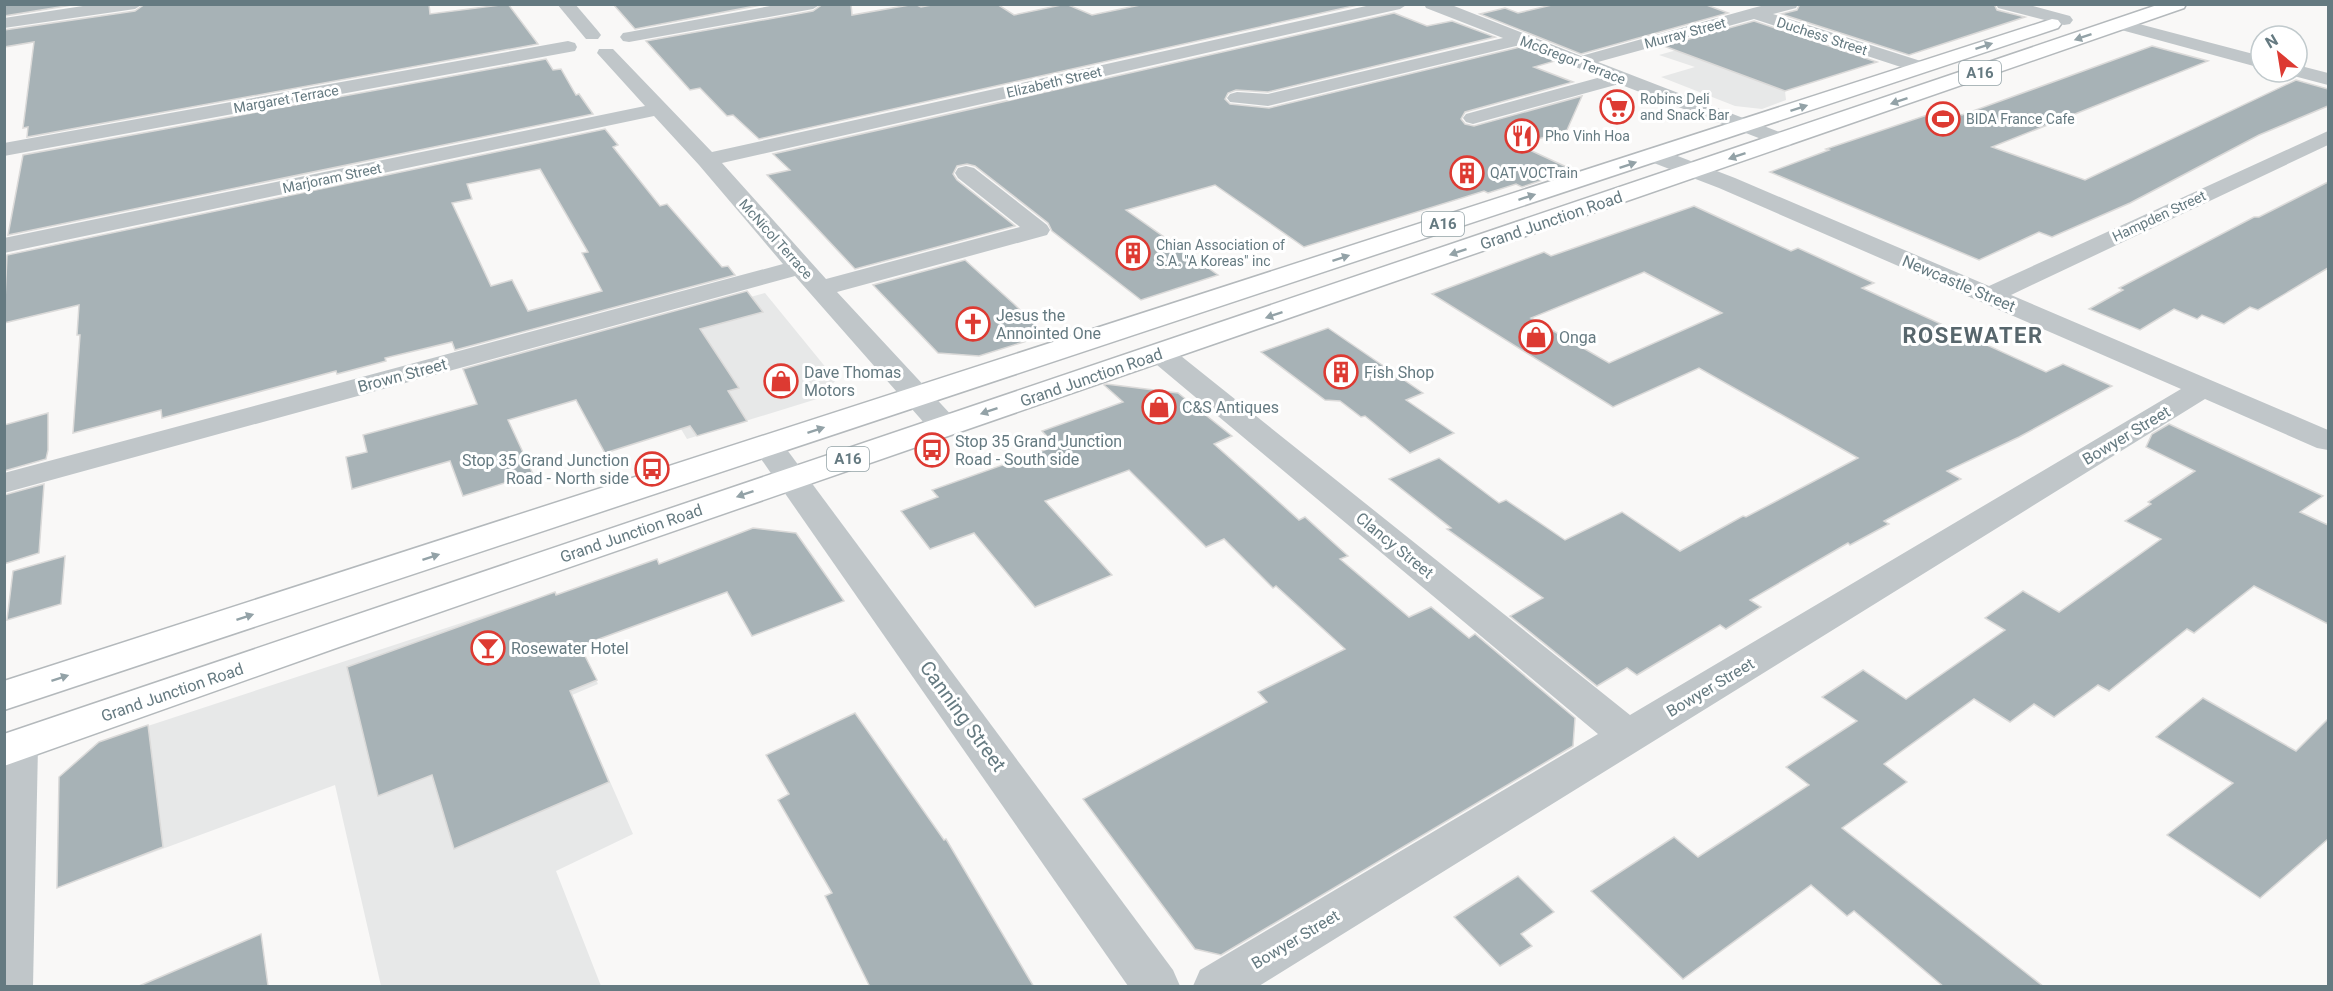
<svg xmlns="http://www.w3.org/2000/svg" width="2333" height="991" font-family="Roboto,sans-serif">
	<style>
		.built { fill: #e7e8e8 }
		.building { fill: #a7b2b6; stroke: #dbdad9; stroke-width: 1.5; fill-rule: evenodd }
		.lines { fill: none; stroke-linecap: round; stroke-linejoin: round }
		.highway-casing { stroke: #b4b9bc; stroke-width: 3 }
		.minor { fill: #c0c6c9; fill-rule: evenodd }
		.highway { fill: #fff; fill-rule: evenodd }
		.oneway { fill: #93a2a7 }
		.labels { text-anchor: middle; stroke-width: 6; stroke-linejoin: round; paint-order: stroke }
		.far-street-label { font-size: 14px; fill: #657a81; stroke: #fff }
		.far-poi-label { font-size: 14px; fill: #657a81; stroke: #fff; text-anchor: start }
		.shield { fill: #fff; stroke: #93a2a7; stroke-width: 1.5 }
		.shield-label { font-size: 15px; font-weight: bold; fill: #657a81 }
		.street-label { font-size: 16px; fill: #657a81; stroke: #fff }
		.poi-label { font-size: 16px; fill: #657a81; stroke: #fff; text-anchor: start }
		.near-street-label { font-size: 20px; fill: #657a81; stroke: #fff }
		.district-label { font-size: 22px; font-weight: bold; letter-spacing: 1.5px; fill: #57666c; stroke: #fff }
	</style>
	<rect width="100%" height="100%" fill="#f9f8f7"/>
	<g class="built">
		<polygon points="1766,25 1861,58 1785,91 1786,100 1762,109 1735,106 1661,77 1695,67 1659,55"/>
		<polygon points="765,293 836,380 820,398 687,439 647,372 686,315"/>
		<polygon points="556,592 598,684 572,695 633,834 556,871 601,986 381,986 335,785 57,888 59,777 99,742"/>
	</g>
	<g class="building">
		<polygon points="4,4 78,4 4,16"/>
		<polygon points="145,4 429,4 430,14 508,4 538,44 27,137 28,127 23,128 34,42 4,47 4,30 135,11"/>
		<polygon points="613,4 766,4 635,29"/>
		<polygon points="823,4 851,4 852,15 915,4 921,7 937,4 997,4 1014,15 1066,4 1092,15 1145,4 1362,4 759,139 733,115 727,116 700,88 690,90 646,41 813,11"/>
		<polygon points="1556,4 1704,4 1728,13 1581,54 1480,14 1505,8 1518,13"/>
		<polygon points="1800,4 1994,4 1997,10 2025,17 1909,55 1781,14 1797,10"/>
		<polygon points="1394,13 1427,26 1452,21 1495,37 1268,92 1236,90 1228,93 1225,99 1230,104 1269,108 1520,47 1555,61 1534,67 1573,82 1465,112 1461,119 1465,124 1474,126 1582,96 1567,130 1519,145 1573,170 1522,187 1516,184 1488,193 1484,191 1304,247 1215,185 1126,210 1218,275 1141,300 1052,231 1048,223 975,166 967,164 957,166 953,174 957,180 1015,226 855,269 767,175 790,170 773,154"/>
		<polygon points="1754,21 1877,62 1785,91 1664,46"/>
		<polygon points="2152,46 2208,61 1992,147 2085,180 2296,80 2328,89 2328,106 2259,135 2130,203 2052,237 2039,232 1979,260 1770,172 1829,150 1826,149 1945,109 1962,115"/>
		<polygon points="546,59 553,70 561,69 576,95 579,94 593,114 8,235 23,155"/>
		<path d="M605 129 618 145 613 147 660 206 667 204 722 267 728 266 735 275 455 350 452 342 385 358 386 361 337 374 336 371 162 418 161 410 73 433 80 335H77L79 305 4 323 7 255ZM540 169 588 252 582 253 602 291 528 311 512 280 491 286 452 203 472 199 467 184Z"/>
		<polygon points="2328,182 2328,268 2258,310 2250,307 2224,324 2202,315 2197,319 2174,309 2140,330 2089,309 2123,290 2119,288 2254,217 2259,217"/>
		<path d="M1694 206 1791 251 1798 248 1874 283 1862 288 2046 372 2063 364 2112 386 2019 437 1947 471 1961 479 1884 521 1889 524 1850 545 1848 543 1750 600 1761 607 1726 629 1720 625 1637 675 1627 668 1597 686 1510 616 1543 598 1447 529 1451 528 1389 479 1439 458 1499 503 1506 500 1565 540 1622 512 1680 551 1743 516 1746 517 1858 458 1699 368 1613 407 1432 294 1544 252 1551 256ZM1644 272 1722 313 1609 363 1531 318Z"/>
		<polygon points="965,260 1014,304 1046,335 979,356 938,353 873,285"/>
		<polygon points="747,291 763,312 700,329 739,388 728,391 747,421 697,436 690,426 605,453 576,400 508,420 533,474 463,496 450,461 352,489 346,457 367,452 363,435 477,404 463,369"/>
		<polygon points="1328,328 1423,393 1406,400 1454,433 1410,453 1365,416 1361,417 1340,401 1325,400 1261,352"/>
		<polygon points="1106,384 1178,393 1232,436 1214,444 1299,520 1305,517 1348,556 1340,559 1409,617 1431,607 1469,638 1475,634 1575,718 1573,746 1221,955 1195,949 1083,799 1267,702 1258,692 1345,649 1276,586 1273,588 1224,539 1206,547 1129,470 1045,501 1112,575 1035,607 974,533 930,549 901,511 938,497 932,490 1056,446 1042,431 1123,402 1104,385"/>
		<polygon points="48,413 48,450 46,459 4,471 4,425"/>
		<polygon points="2169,424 2323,496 2300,512 2328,525 2328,624 2254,586 2194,633 2187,629 2109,691 2098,685 2054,717 2034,704 2010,722 1974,699 1884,764 1907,782 1842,828 2044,987 1944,987 1854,911 1847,916 1811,885 1683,979 1591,891 1674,837 1698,857 1809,785 1786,767 1857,721 1822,697 1863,670 1906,699 2005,630 1985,618 2023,591 2059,612 2161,539 2125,521 2151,504 2148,502 2195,471 2146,447 2152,434"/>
		<polygon points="44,484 39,553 4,564 4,495"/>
		<polygon points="753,528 796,533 844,601 752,636 727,592 580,646 597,680 570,691 609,782 454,849 432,775 378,796 347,667 555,592 556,595 657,559 659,564"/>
		<polygon points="65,556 61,604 7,620 13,571"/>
		<polygon points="2203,698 2296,751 2328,719 2328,839 2260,898 2167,835 2233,783 2156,737"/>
		<polygon points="855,713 944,840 946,839 1034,987 870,987 825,896 832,893 778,800 789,794 766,755"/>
		<polygon points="148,725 163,847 57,888 59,777 99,742"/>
		<polygon points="1518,876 1554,912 1521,934 1532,946 1500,966 1454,917"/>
		<polygon points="261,934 268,986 139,986"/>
	</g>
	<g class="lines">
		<defs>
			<g id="highway">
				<polygon points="2160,4 2186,4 2184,8 339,647 4,766 4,734"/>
				<polygon points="2052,19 2058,20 2061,24 2058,28 4,710 4,681"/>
			</g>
		</defs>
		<use href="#highway" class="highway-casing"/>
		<g class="minor">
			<polygon points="96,4 143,4 135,9 4,28 4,18"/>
			<polygon points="557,4 575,4 598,31 601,35 598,39 586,39"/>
			<polygon points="781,4 821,4 813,9 629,42 623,41 620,37 623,33 629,32"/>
			<polygon points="1375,4 1408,4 1400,9 722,163 826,279 1020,227 958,178 955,173 958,168 966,166 974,168 1047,225 1050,230 1047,235 837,292 955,419 959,426 955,433 944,435 933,433 795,276 4,493 4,473 783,264 699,165 654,116 4,253 4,238 645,106 597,53 599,49 613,49 712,152"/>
			<polygon points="1424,4 1449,4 1581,56 1753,8 1769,4 1798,4 1796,8 1773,14 1927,63 1930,67 1927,71 1913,71 1754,19 1598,62 1790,136 1793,141 1790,146 1782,147 1619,84 1480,122 1473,124 1466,122 1463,118 1466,114 1601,77 1520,45 1268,106 1230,102 1227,98 1230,94 1237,92 1268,94 1503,38 1426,8"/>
			<polygon points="1996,4 2026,4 2070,16 2073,20 2070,24 2064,25 1998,8"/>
			<polygon points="2120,19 2261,56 2261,68 2114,28 2111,24 2114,20"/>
			<polygon points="568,41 575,43 577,47 575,51 4,156 4,143"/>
			<polygon points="2297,65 2328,73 2328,85 2290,75 2288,72 2297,72"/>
			<polygon points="2328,131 2328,145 2011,295 2328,430 2328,450 2317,448 2205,399 1259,986 1193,986 1200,970 1598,734 1151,360 1147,354 1151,348 1161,345 1171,348 1630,715 2181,389 1719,188 1646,160 1643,155 1646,150 1654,148 1662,150 1735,178 1989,286"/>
			<polygon points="768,437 779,439 1173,970 1180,986 1128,986 752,446 757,439"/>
			<polygon points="17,730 32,735 38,746 33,986 4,986 4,734"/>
		</g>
		<use href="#highway" class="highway"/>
	</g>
	<defs><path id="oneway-solid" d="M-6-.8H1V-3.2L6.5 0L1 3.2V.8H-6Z" transform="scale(1.5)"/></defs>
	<g class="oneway">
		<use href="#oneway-solid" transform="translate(2083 37) rotate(161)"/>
		<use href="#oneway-solid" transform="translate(1984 46) rotate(-18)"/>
		<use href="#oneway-solid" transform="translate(1899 101) rotate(161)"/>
		<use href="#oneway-solid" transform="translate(1799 108) rotate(-18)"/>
		<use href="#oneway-solid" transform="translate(1737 156) rotate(161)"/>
		<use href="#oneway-solid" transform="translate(1628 165) rotate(-19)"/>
		<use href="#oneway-solid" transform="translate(1527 197) rotate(-18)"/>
		<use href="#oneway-solid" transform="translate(1458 252) rotate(161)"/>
		<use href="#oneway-solid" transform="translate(1341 258) rotate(-18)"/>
		<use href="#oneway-solid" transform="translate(1274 315) rotate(161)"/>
		<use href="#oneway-solid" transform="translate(989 411) rotate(161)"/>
		<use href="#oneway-solid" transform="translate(816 430) rotate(-18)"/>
		<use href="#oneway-solid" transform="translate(745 494) rotate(161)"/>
		<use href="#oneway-solid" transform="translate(431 557) rotate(-18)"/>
		<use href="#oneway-solid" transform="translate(245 617) rotate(-18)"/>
		<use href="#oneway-solid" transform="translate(60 678) rotate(-18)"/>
	</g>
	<defs>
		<symbol id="supermarket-ring" viewBox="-11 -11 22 22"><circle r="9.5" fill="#fff" stroke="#dd3a32" stroke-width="1.5"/><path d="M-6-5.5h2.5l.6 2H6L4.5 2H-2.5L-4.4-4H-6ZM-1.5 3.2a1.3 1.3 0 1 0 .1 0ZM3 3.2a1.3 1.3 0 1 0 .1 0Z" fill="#dd3a32"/></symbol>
		<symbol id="stadium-ring" viewBox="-11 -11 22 22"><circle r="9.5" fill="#fff" stroke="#dd3a32" stroke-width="1.5"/><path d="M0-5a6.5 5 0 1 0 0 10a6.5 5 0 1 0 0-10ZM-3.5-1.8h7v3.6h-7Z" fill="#dd3a32"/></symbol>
		<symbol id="restaurant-ring" viewBox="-11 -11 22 22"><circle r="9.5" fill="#fff" stroke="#dd3a32" stroke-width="1.5"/><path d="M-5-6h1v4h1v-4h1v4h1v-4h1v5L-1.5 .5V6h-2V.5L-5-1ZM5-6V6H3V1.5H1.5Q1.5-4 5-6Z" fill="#dd3a32"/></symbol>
		<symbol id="building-ring" viewBox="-11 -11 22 22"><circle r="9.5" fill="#fff" stroke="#dd3a32" stroke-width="1.5"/><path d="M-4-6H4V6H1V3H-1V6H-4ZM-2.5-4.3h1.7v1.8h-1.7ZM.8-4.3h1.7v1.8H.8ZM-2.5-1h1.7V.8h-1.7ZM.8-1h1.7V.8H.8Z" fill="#dd3a32"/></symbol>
		<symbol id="church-ring" viewBox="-11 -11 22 22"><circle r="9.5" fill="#fff" stroke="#dd3a32" stroke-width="1.5"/><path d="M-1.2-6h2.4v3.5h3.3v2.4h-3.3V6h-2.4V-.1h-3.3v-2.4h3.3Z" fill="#dd3a32"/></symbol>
		<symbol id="shop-ring" viewBox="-11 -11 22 22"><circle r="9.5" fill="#fff" stroke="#dd3a32" stroke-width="1.5"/><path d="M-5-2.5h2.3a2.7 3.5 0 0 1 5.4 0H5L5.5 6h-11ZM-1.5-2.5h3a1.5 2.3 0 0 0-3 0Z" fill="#dd3a32"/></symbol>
		<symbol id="bus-ring" viewBox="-11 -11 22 22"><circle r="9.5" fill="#fff" stroke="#dd3a32" stroke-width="1.5"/><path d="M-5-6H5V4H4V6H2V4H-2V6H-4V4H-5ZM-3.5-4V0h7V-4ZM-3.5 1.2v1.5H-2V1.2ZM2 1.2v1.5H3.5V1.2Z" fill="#dd3a32"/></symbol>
		<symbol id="bar-ring" viewBox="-11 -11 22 22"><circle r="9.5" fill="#fff" stroke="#dd3a32" stroke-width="1.5"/><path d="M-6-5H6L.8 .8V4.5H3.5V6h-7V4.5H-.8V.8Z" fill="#dd3a32"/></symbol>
	</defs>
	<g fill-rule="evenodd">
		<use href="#supermarket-ring" x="1598" y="88" width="38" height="38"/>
		<use href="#stadium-ring" x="1924" y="100" width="38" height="38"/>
		<use href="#restaurant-ring" x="1503" y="117" width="38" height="38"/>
		<use href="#building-ring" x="1448" y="154" width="38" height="38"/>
		<use href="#building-ring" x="1114" y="234" width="38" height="38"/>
		<use href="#church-ring" x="954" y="305" width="38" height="38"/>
		<use href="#shop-ring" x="1517" y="318" width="38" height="38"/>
		<use href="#building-ring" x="1322" y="353" width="38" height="38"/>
		<use href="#shop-ring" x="762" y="362" width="38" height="38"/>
		<use href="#shop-ring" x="1140" y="388" width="38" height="38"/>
		<use href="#bus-ring" x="913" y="431" width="38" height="38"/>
		<use href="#bus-ring" x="633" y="450" width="38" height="38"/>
		<use href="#bar-ring" x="469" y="629" width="38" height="38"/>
	</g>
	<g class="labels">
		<g class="far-street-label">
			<text transform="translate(1685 33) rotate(-15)" y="5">Murray Street</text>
			<text transform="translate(1822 36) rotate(18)" y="5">Duchess Street</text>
			<text transform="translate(1573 60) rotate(21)" y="5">McGregor Terrace</text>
			<text transform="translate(1054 82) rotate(-13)" y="5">Elizabeth Street</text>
			<text transform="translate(286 99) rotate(-10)" y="5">Margaret Terrace</text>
			<text transform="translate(332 178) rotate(-12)" y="5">Marjoram Street</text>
			<text transform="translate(2159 216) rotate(-25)" y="5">Hampden Street</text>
			<text transform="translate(776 239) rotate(48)" y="5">McNicol Terrace</text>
		</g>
		<g class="far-poi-label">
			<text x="1640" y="104">Robins Deli<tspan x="1640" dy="16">and Snack Bar</tspan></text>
			<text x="1966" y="124">BIDA France Cafe</text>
			<text x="1545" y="141">Pho Vinh Hoa</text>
			<text x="1490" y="178">QAT VOCTrain</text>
			<text x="1156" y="250">Chian Association of<tspan x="1156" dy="16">S.A. "A Koreas" inc</tspan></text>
		</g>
		<g class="shield">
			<rect x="1959" y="61" width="42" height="24" rx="4.5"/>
			<rect x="1422" y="212" width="42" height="24" rx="4.5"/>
			<rect x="827" y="447" width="42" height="24" rx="4.5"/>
		</g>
		<g class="shield-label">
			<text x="1980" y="78">A16</text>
			<text x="1443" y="229">A16</text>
			<text x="848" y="464">A16</text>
		</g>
		<g class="street-label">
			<text transform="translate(1551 220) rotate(-19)" y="6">Grand Junction Road</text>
			<text transform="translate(1959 283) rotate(23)" y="6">Newcastle Street</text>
			<text transform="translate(402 375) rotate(-15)" y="6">Brown Street</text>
			<text transform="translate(1091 377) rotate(-19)" y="6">Grand Junction Road</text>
			<text transform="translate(2126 435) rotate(-31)" y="6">Bowyer Street</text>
			<text transform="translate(631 533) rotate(-19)" y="6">Grand Junction Road</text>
			<text transform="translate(1395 545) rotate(39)" y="6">Clancy Street</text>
			<text transform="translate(1710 687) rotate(-31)" y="6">Bowyer Street</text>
			<text transform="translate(172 692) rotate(-19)" y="6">Grand Junction Road</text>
			<text transform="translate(1295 939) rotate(-31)" y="6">Bowyer Street</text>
		</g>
		<g class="poi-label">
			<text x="996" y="321">Jesus the<tspan x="996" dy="18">Annointed One</tspan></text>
			<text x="1559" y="343">Onga</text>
			<text x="804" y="378">Dave Thomas<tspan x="804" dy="18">Motors</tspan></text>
			<text x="1364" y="378">Fish Shop</text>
			<text x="1182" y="413">C&amp;S Antiques</text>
			<text x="955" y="447">Stop 35 Grand Junction<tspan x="955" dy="18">Road - South side</tspan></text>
			<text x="629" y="466" text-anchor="end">Stop 35 Grand Junction<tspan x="629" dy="18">Road - North side</tspan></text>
			<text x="511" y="654">Rosewater Hotel</text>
		</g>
		<g class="near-street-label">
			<text transform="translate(963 716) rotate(54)" y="7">Canning Street</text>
		</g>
		<g class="district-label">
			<text x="1973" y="343">ROSEWATER</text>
		</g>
	</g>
	<rect width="2333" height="991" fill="none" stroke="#657a81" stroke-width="12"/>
	<g transform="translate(2279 54) rotate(330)"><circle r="28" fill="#ffffff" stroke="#c1cacd" stroke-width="1.5"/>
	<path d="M0-4.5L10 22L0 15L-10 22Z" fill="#dd3a32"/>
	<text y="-9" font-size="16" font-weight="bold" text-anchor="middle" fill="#657a81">N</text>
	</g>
</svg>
